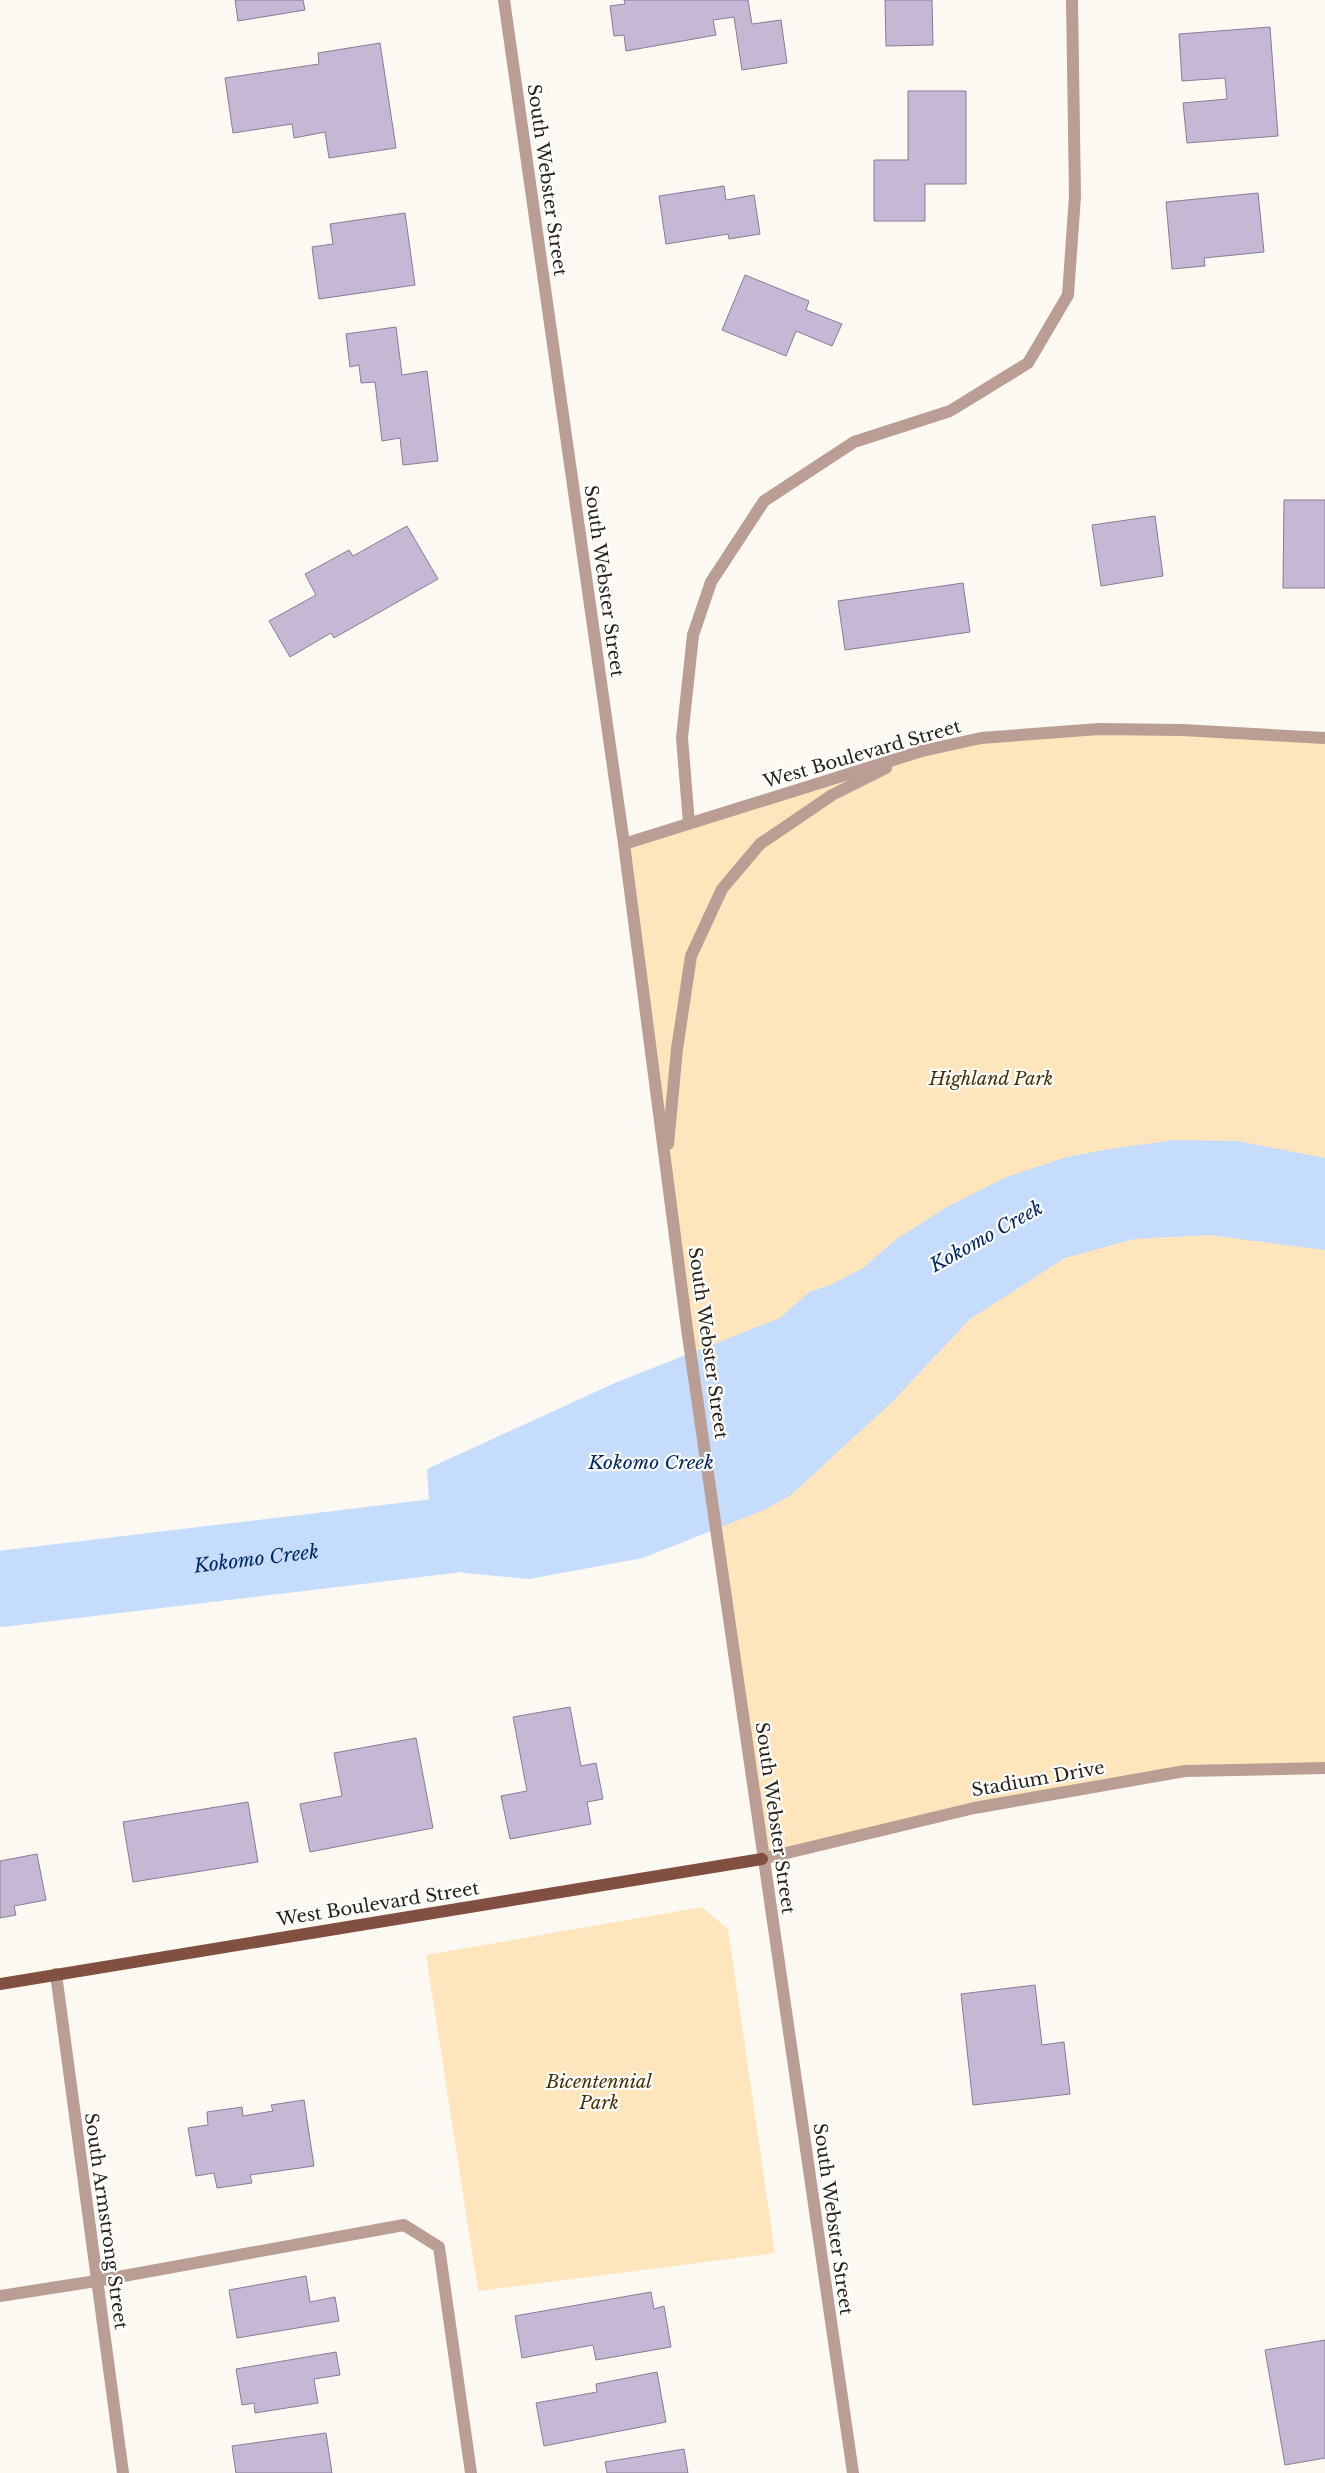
<svg xmlns="http://www.w3.org/2000/svg" width="1325" height="2473" font-family="'Libre Baskerville',serif">
	<style>
		.green { fill: #fee5bc }
		.water { fill: #c6dcfc }
		.lines { fill: none; stroke-linecap: round; stroke-linejoin: round }
		.river { stroke: #c6dcfc; stroke-width: 76 }
		.building { fill: #c6b8d4; stroke: #887b94 }
		.minor { stroke: #ba9d93; stroke-width: 12 }
		.major { stroke: #825041; stroke-width: 12 }
		.labels { text-anchor: middle; stroke-width: 4.5; stroke-linejoin: round; paint-order: stroke }
		.street-label { font-size: 18px; fill: #282217; stroke: #fff }
		.park-label { font-size: 18px; font-style: italic; fill: #473000; stroke: #fff }
		.water-label { font-size: 19px; font-style: italic; fill: #002964; stroke: #fff }
	</style>
	<rect width="100%" height="100%" fill="#fcf9f3"/>
	<g class="green">
		<polygon points="1099,729 1325,738 1325,1768 1185,1771 974,1808 762,1859 624,844 922,751"/>
		<polygon points="702,1907 728,1929 775,2253 478,2291 426,1955"/>
	</g>
	<polygon class="water" points="1174,1140 1238,1141 1325,1158 1325,1250 1209,1235 1134,1239 1065,1258 970,1319 892,1402 791,1495 764,1510 643,1558 529,1579 465,1573 433,1564 427,1469 617,1382 780,1318 809,1292 830,1285 863,1268 895,1240 945,1208 1004,1178 1063,1158 1109,1149"/>
	<g class="lines">
		<path class="river" id="s1" d="M0 1589 452 1535 525 1494"/>
	</g>
	<g class="building">
		<polygon points="235,0 303,0 305,10 238,21"/>
		<polygon points="624,0 748,0 752,24 781,20 787,63 742,70 734,17 713,20 716,35 626,51 624,35 614,36 610,6 625,4"/>
		<polygon points="885,0 932,0 933,45 886,46"/>
		<polygon points="1270,27 1278,136 1187,143 1183,103 1227,99 1225,78 1182,81 1179,34"/>
		<polygon points="380,43 396,148 329,158 325,132 294,138 292,124 233,133 225,78 319,64 318,53"/>
		<polygon points="908,91 966,91 966,184 925,184 925,221 874,221 874,160 908,160"/>
		<polygon points="724,186 726,200 754,195 760,234 729,239 728,234 666,244 659,196"/>
		<polygon points="1258,193 1264,252 1204,258 1205,266 1172,269 1166,202"/>
		<polygon points="405,213 415,285 319,299 312,247 333,244 330,224"/>
		<polygon points="745,275 809,301 806,310 842,324 832,346 796,331 786,356 722,330"/>
		<polygon points="396,327 402,375 427,371 438,461 403,465 400,438 382,441 375,382 361,383 359,365 350,367 346,334"/>
		<polygon points="1284,500 1325,500 1325,588 1283,588"/>
		<polygon points="1155,516 1163,576 1101,586 1092,525"/>
		<polygon points="407,526 438,579 334,638 331,633 290,657 269,621 316,595 305,574 349,550 353,556"/>
		<polygon points="963,583 970,632 845,650 838,601"/>
		<polygon points="570,1707 581,1766 596,1763 603,1799 587,1802 591,1824 510,1839 501,1796 527,1791 513,1717"/>
		<polygon points="416,1738 433,1828 310,1852 300,1804 342,1796 334,1753"/>
		<polygon points="248,1802 258,1862 133,1882 123,1822"/>
		<polygon points="37,1854 46,1900 14,1906 16,1915 0,1918 0,1861"/>
		<polygon points="1035,1985 1042,2045 1064,2042 1070,2094 973,2105 961,1994"/>
		<polygon points="304,2100 314,2166 250,2175 252,2183 217,2188 214,2173 196,2176 188,2128 208,2125 207,2112 242,2107 243,2116 273,2111 271,2105"/>
		<polygon points="306,2276 310,2302 335,2297 339,2321 237,2338 229,2290"/>
		<polygon points="651,2292 654,2309 664,2306 671,2347 596,2360 593,2345 522,2358 515,2316"/>
		<polygon points="1325,2340 1325,2458 1285,2465 1265,2350"/>
		<polygon points="336,2352 340,2375 314,2379 318,2403 255,2413 254,2403 242,2405 236,2369"/>
		<polygon points="657,2372 666,2422 544,2446 536,2403 597,2392 596,2384"/>
		<polygon points="326,2433 332,2473 236,2473 232,2446"/>
		<polygon points="684,2449 688,2473 607,2473 605,2462"/>
	</g>
	<g class="lines">
		<g class="minor">
			<polyline points="504,0 624,844 687,1329 853,2473"/>
			<polyline points="689,823 682,738 693,635 711,582 764,501 854,442 950,411 1028,363 1068,295 1075,196 1072,0"/>
			<polyline points="624,844 922,751 981,738 1099,729 1182,730 1325,738"/>
			<polyline points="668,1144 677,1049 691,956 722,889 760,844 832,795 886,768"/>
			<polyline points="762,1859 974,1808 1185,1771 1325,1768"/>
			<polyline points="56,1974 123,2473"/>
			<polyline points="0,2296 96,2281 404,2225 439,2247 471,2473"/>
		</g>
		<polyline class="major" points="0,1984 762,1859"/>
	</g>
	<g class="labels">
		<g class="street-label">
			<text transform="translate(547 180) rotate(82)" y="6">South Webster Street</text>
			<text transform="translate(604 581) rotate(82)" y="6">South Webster Street</text>
			<text transform="translate(862 754) rotate(-16)" y="6">West Boulevard Street</text>
			<text transform="translate(708 1343) rotate(82)" y="6">South Webster Street</text>
			<text transform="translate(1038 1779) rotate(-10)" y="6">Stadium Drive</text>
			<text transform="translate(775 1818) rotate(82)" y="6">South Webster Street</text>
			<text transform="translate(378 1904) rotate(-9)" y="6">West Boulevard Street</text>
			<text transform="translate(833 2219) rotate(82)" y="6">South Webster Street</text>
			<text transform="translate(106 2221) rotate(82)" y="6">South Armstrong Street</text>
		</g>
		<g class="park-label">
			<text x="991" y="1085">Highland Park</text>
			<text x="599" y="2088">Bicentennial<tspan x="599" dy="21">Park</tspan></text>
		</g>
		<g class="water-label">
			<text transform="translate(986 1236) rotate(-29)" y="7">Kokomo Creek</text>
			<text x="651" y="1469">Kokomo Creek</text>
			<text dy="7" stroke="none"><textPath href="#s1" startOffset="258">Kokomo Creek</textPath></text>
		</g>
	</g>
</svg>
